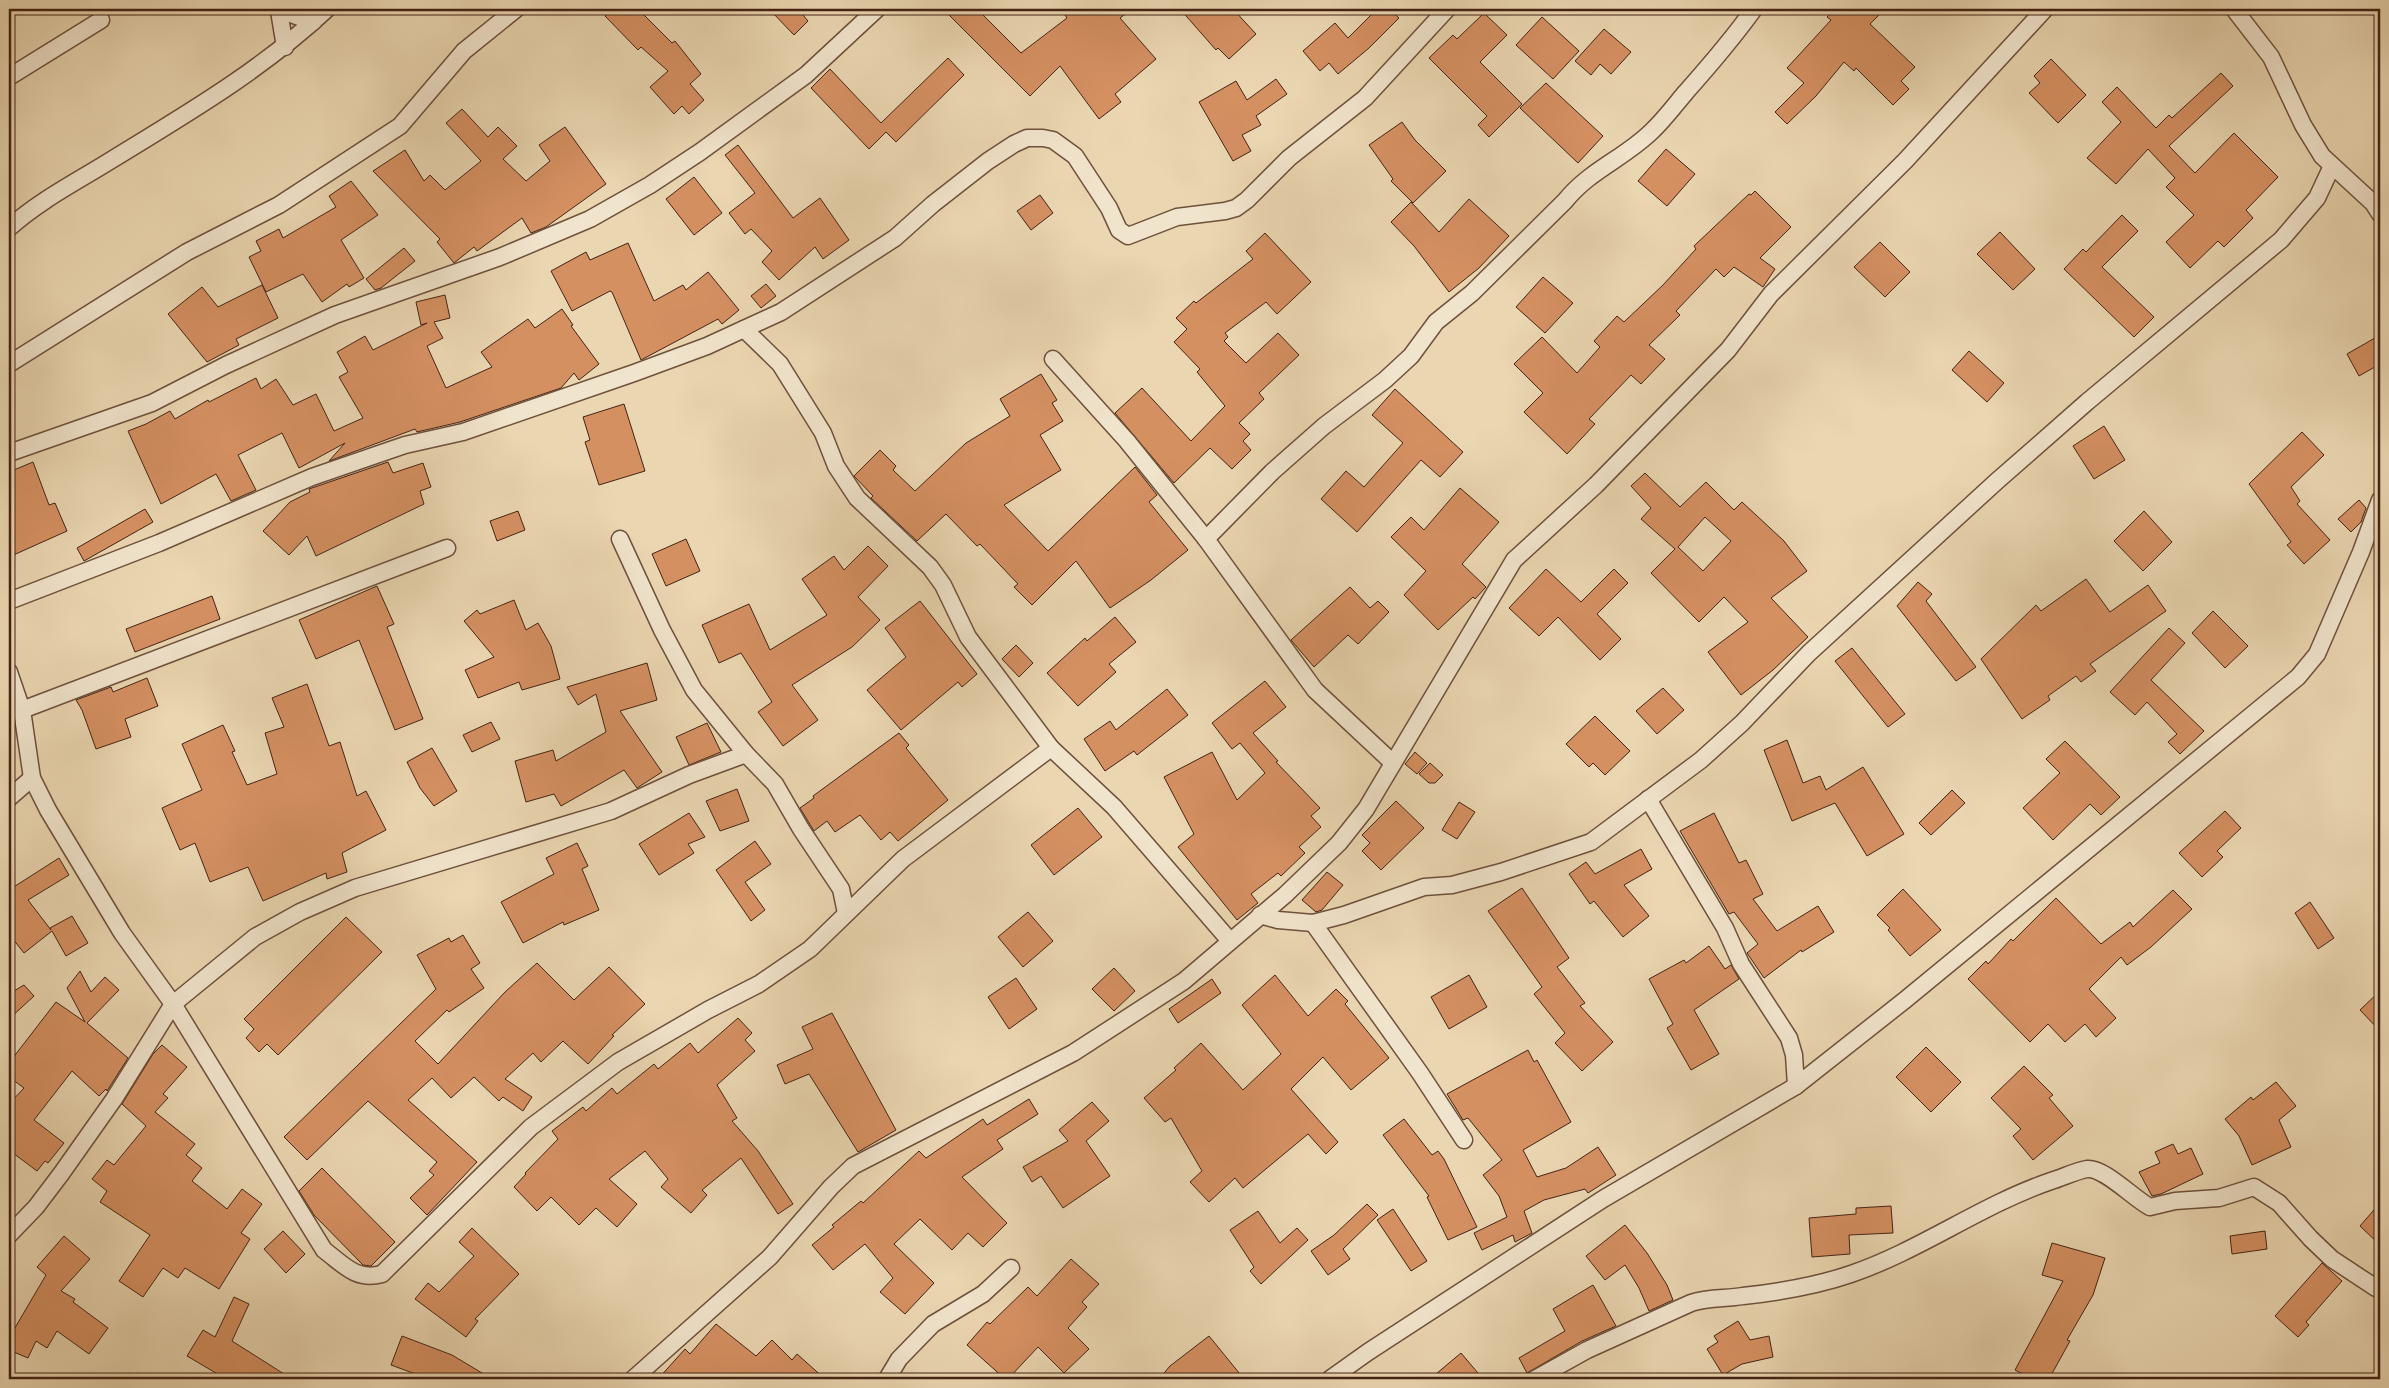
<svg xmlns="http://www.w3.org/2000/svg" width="2389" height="1388" font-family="'IM FELL Great Primer',serif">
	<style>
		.building { fill: #d59062; stroke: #442314; fill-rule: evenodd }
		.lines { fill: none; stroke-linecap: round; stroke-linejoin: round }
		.street-casing { stroke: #6e503b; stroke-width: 19 }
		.street { stroke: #f1e4cc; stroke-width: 16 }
	</style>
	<rect width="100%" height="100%" fill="#ead6b1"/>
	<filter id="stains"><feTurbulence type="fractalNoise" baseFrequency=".004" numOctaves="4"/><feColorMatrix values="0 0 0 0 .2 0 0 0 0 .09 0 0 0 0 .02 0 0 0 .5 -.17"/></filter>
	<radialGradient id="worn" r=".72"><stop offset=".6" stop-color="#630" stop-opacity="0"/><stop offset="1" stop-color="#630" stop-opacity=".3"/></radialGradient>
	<g class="building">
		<polygon points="613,9 638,9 672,43 675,41 701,74 690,84 704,100 689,114 682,106 674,114 650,87 668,71 641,47 638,50 605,16"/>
		<polygon points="769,9 798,9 808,21 794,35"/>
		<polygon points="943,9 977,9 1021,53 1067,18 1061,9 1132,9 1120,18 1156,59 1115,94 1121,102 1099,119 1060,66 1030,96"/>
		<polygon points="1180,9 1233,9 1256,34 1229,59 1218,48 1216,50"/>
		<polygon points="1377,9 1389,9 1399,18 1369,48 1338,74 1329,63 1320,71 1303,51 1335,23 1348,38"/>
		<polygon points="1835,9 1885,9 1870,24 1915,67 1901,81 1909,89 1893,105 1856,68 1854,71 1844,62 1816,96 1787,124 1775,112 1804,83 1787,68 1831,20 1827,17"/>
		<polygon points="1484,13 1507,35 1480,62 1522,104 1489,137 1478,125 1487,116 1429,58 1453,35 1457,39"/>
		<polygon points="1542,17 1579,51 1553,79 1516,45"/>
		<polygon points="1604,29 1631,52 1611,74 1600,64 1591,75 1575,61"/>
		<polygon points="948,58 964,75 896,142 886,132 869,149 811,88 830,69 881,123"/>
		<polygon points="2051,59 2086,95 2058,123 2029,93 2040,83 2034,76"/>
		<polygon points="2221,73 2233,86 2169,146 2195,173 2234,133 2278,177 2246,210 2253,218 2224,247 2218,241 2190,268 2166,242 2194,215 2166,187 2175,178 2148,149 2116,184 2087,158 2121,122 2102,102 2117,87 2156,128 2169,115 2172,118"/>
		<polygon points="1276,79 1287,94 1256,116 1261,125 1242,135 1251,151 1233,161 1199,102 1236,81 1247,100"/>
		<polygon points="1546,83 1603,136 1578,163 1520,108"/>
		<polygon points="462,109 488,137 498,127 517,146 503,159 526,181 550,161 539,145 565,127 606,184 546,227 531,233 522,218 477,251 474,247 454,263 437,242 440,239 373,171 405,150 424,181 430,175 445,190 481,161 446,123"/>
		<polygon points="1402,122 1415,140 1446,171 1413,203 1391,181 1393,179 1369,145"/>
		<polygon points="738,145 793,218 820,198 849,240 823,259 815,247 779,280 762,262 772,251 751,229 745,234 729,213 755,193 725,155"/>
		<polygon points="1666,149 1695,174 1667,206 1638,181"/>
		<polygon points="694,177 722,213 694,235 666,199"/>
		<polygon points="351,181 378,215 341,240 364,278 349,287 347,284 322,302 303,274 266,292 249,257 261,251 256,241 279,229 283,238 336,207 329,196"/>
		<polygon points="1755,191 1791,227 1760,258 1775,269 1763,287 1734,267 1724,277 1716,269 1676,311 1680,315 1649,345 1665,359 1641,384 1631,375 1589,419 1595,424 1567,454 1524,412 1543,393 1514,364 1542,337 1577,373 1600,347 1594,341 1617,316 1624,322 1663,285 1696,249 1694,246 1749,194 1751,195"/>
		<polygon points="1040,195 1053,213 1031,230 1017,211"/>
		<polygon points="1469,199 1509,236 1479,268 1449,292 1414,246 1391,222 1411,202 1439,232"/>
		<polygon points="2122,215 2138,231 2102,267 2154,317 2134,337 2064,269 2083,249 2086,252"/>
		<polygon points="2000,232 2035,269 2013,290 1977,254"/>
		<polygon points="1265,233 1311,282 1277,314 1266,302 1225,333 1228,337 1224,341 1246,363 1278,333 1299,355 1259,393 1264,399 1239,423 1250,434 1243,441 1251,450 1232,469 1210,448 1174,483 1115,413 1142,388 1191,441 1225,406 1197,372 1200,369 1174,342 1187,329 1176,318 1194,301 1196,303 1253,259 1246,251"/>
		<polygon points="1880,242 1910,272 1885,297 1854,267"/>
		<polygon points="628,243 654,301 683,285 686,290 708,272 739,310 722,324 718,319 641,360 612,292 610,291 572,311 551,271 586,252 590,260"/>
		<polygon points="404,248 415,261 381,288 375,290 366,279"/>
		<polygon points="1543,277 1573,303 1545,333 1516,307"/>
		<polygon points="766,284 776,296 761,308 751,296"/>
		<polygon points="262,285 278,318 236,339 239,345 207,362 168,314 202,287 218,307"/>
		<polygon points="445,295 450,318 434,322 443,338 427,346 446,388 492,367 481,352 528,319 535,328 562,309 573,325 571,326 599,364 579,380 574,373 561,388 460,422 417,432 415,429 329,461 345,443 299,468 282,433 238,455 256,490 231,501 216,474 161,504 128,431 146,424 170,411 175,419 208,400 209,402 256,378 261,389 276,379 293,405 316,394 334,431 363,418 339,377 348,372 337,352 365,336 373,350 427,323 421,325 416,302"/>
		<polygon points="2380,335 2380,364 2359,376 2347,354"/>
		<polygon points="1969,351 2004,383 1987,402 1952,370"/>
		<polygon points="1041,374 1057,400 1052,403 1063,421 1040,435 1061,470 1004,505 1048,551 1135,467 1157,495 1149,502 1188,550 1151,580 1110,608 1076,561 1032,605 1014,587 1018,584 980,544 977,546 946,514 917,541 871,498 873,496 854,476 880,450 896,466 893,470 915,491 966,443 1010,416 1000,399"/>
		<polygon points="1395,389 1463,452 1440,477 1421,460 1357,532 1321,499 1346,471 1364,487 1403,443 1372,415"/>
		<polygon points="624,404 645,471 599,485 585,442 590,440 583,417"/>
		<polygon points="2104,426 2125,460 2094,479 2073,446"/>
		<polygon points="2302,432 2324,455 2291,487 2300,501 2297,504 2330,540 2304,564 2287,545 2291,542 2249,484"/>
		<polygon points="33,462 49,505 55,503 67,531 9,557 9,472"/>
		<polygon points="388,462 393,473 423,463 431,487 420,491 424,504 316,556 307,536 289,555 263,531 290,502 310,492 309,489"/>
		<path d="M1645 473 1680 507 1706 482 1734 510 1742 502 1784 541 1807 571 1771 598 1808 637 1773 670 1741 695 1708 652 1748 622 1724 597 1699 622 1651 573 1675 549 1641 519 1651 508 1631 486ZM1705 517 1731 541 1703 571 1678 547Z"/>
		<polygon points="1460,488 1499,522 1462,564 1486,587 1475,599 1473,597 1438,630 1404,595 1426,571 1391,537 1411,517 1424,530"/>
		<polygon points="2359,500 2366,508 2361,522 2351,532 2338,519"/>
		<polygon points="145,509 153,522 84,561 77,548"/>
		<polygon points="518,511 525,530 497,541 490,521"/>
		<polygon points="2144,511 2172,542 2143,571 2114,541"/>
		<polygon points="686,539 700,571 666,586 652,554"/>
		<polygon points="868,546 888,566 858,597 880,620 852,647 792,685 818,720 783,746 758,712 772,702 741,653 719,663 702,625 749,604 770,650 827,615 802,579 834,556 844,570"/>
		<polygon points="1546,569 1581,602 1614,569 1628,583 1597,614 1621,639 1600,660 1558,617 1539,636 1509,608"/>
		<polygon points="2086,579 2110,612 2148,585 2166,611 2090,664 2096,671 2081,682 2076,676 2048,696 2050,700 2022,719 1981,659 2036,605 2041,611"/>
		<polygon points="1918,582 1932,594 1926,601 1976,667 1956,681 1897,606"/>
		<polygon points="377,586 394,624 387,627 423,719 395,730 359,640 316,659 299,620"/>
		<polygon points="1350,587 1370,608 1378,601 1389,612 1358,644 1348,635 1314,667 1291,640"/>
		<polygon points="212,596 220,619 135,652 126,629"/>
		<polygon points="514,600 526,630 538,623 551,646 560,679 522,690 519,682 478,698 465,670 494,657 464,621 477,610 480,614"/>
		<polygon points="920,601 977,674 962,687 958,682 901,730 867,690 906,657 885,628"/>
		<polygon points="2213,611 2248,646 2225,668 2192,633"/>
		<polygon points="1115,617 1136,642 1109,664 1116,672 1078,706 1047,673 1085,638 1087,641"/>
		<polygon points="2169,628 2185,643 2151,680 2204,731 2180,754 2168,742 2177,734 2147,702 2135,715 2110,692"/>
		<polygon points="1016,645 1033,663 1019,677 1002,659"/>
		<polygon points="1852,648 1905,714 1888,727 1835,661"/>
		<polygon points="647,663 657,700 620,711 662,772 637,788 624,770 561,806 554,794 526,802 515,761 553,750 556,761 606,732 596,694 578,705 567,687"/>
		<polygon points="147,678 158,706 125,719 131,737 96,749 82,710 76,700 111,687 113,692"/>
		<polygon points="1265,681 1286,707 1253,733 1278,761 1276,762 1320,808 1311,816 1321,827 1299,847 1305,853 1281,876 1278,873 1251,894 1258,903 1237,920 1178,847 1194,834 1164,777 1212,752 1237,800 1265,773 1240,743 1232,749 1212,723"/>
		<polygon points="307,684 329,746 340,742 357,796 366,791 386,830 342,853 347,872 327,879 326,873 263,901 248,867 210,882 195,843 180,850 162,808 202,790 182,744 223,725 235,751 232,752 247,785 277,774 265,733 284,727 272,698"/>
		<polygon points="1663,688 1684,710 1657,734 1636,711"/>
		<polygon points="1167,689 1188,715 1137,755 1134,751 1105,771 1084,739 1110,721 1116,730"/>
		<polygon points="1595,716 1630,751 1605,775 1593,763 1589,767 1566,744"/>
		<polygon points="491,722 500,739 472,752 463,735"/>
		<polygon points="707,723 721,752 689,765 676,737"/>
		<polygon points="899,733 909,745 906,748 948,800 898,841 890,832 881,840 860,815 835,832 827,821 814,831 800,808 814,798 813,796"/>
		<polygon points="1787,740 1803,783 1820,776 1826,790 1863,767 1904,834 1867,856 1835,803 1792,821 1764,750"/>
		<polygon points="2065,741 2120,797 2101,815 2090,804 2053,840 2023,808 2060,773 2046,759"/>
		<polygon points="432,748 457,791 434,806 420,788 407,762"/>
		<polygon points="1415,752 1427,763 1417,774 1405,764"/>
		<polygon points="1430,763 1443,775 1435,783 1429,783 1419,774"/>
		<polygon points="737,789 749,821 720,831 706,801"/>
		<polygon points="1952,790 1965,803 1931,835 1919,823"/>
		<polygon points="1396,801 1424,828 1381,870 1362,851 1370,843 1362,835"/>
		<polygon points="1459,802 1475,812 1457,839 1442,830"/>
		<polygon points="1078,808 1102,837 1054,875 1031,845"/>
		<polygon points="2225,811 2241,828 2217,851 2223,857 2202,877 2179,853"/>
		<polygon points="689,813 705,837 688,844 694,853 659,875 639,844"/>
		<polygon points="1714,813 1739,863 1746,860 1763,894 1753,899 1777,931 1818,906 1834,932 1802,952 1801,950 1764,978 1747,953 1758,944 1734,912 1729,914 1680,831"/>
		<polygon points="755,841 771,864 745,882 765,910 751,921 716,870"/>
		<polygon points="577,843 588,866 582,869 599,910 564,925 563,922 523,943 501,902 554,874 546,858"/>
		<polygon points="1641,849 1652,869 1624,885 1649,916 1623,937 1594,901 1590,904 1569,874 1586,862 1595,874"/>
		<polygon points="59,858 69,875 28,900 51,930 50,928 72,916 88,943 66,956 52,931 24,953 9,934 9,890"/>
		<polygon points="1327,872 1343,885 1322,910 1316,912 1302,900"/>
		<polygon points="1522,888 1569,958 1557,967 1585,1003 1580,1006 1613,1042 1582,1071 1555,1043 1565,1033 1534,994 1542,987 1488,911"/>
		<polygon points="1903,889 1941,930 1910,956 1888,930 1890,928 1877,915"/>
		<polygon points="2173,890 2192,909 2151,947 2127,965 2121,957 2089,989 2116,1018 2096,1037 2085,1024 2065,1042 2048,1024 2030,1042 1968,979 1986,961 1988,964 2011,939 2013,941 2056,898 2101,944 2130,922 2133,927"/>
		<polygon points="2310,902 2334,938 2318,949 2295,913"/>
		<polygon points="1028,912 1053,941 1023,967 998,937"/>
		<polygon points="346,917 382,952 278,1055 267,1044 259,1052 246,1038 254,1029 244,1019"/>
		<polygon points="463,935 480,963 471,969 484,988 449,1012 447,1010 415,1041 438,1064 505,992 537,963 574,1000 609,967 645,1004 612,1035 614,1036 588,1064 563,1041 541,1062 533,1053 505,1079 532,1097 523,1111 503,1097 499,1101 474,1077 451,1098 432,1078 408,1100 477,1162 427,1215 410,1198 434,1175 429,1171 437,1162 368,1101 307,1160 284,1137 436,989 417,955 449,938 451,942"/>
		<polygon points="1709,946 1725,969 1731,965 1739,979 1694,1010 1719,1054 1691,1070 1667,1028 1673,1024 1649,979 1684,960 1686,963"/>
		<polygon points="1114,968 1135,991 1114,1011 1092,989"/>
		<polygon points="80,971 91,992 105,977 119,990 87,1023 128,1058 107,1091 106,1089 99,1096 72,1071 34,1120 64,1143 48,1163 45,1161 37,1171 9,1150 9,1104 24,1088 9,1077 9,1063 56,1002 85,1022 67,988"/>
		<polygon points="1275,975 1308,1016 1336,989 1348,1001 1345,1004 1389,1058 1351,1090 1323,1057 1291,1089 1338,1142 1326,1154 1308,1134 1243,1188 1235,1178 1209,1202 1190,1182 1202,1171 1171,1118 1165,1122 1144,1098 1176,1070 1174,1068 1201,1043 1243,1090 1281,1054 1242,1005"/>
		<polygon points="1469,975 1487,1007 1449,1029 1431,997"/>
		<polygon points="1016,978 1037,1009 1009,1029 988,997"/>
		<polygon points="1212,979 1221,993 1178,1023 1169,1009"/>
		<polygon points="24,985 34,996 9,1019 9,994"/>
		<polygon points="2380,991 2380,1031 2360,1010"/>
		<polygon points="832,1013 896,1130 858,1152 809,1074 785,1084 777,1065 813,1049 802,1027"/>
		<polygon points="738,1018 752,1033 745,1040 755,1051 717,1085 737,1118 732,1121 758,1151 793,1204 778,1214 741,1158 702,1190 707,1195 691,1213 661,1187 668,1179 645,1151 609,1179 637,1204 617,1227 596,1208 579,1225 551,1197 537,1211 514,1187 526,1174 525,1173 558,1139 552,1131 583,1107 586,1111 612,1088 617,1094 654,1064 658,1069 690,1043 698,1053"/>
		<polygon points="162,1045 187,1067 163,1094 168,1098 155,1112 195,1144 186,1155 202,1168 192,1181 227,1209 242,1189 262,1204 241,1233 250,1239 219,1289 185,1268 178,1278 163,1268 143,1297 119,1281 150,1235 100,1202 107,1191 92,1179 107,1160 114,1165 146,1126 122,1104 153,1054"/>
		<polygon points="1926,1047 1961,1082 1931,1112 1896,1077"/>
		<polygon points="1528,1050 1534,1062 1537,1060 1571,1122 1523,1150 1537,1177 1566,1168 1598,1147 1616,1175 1588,1193 1585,1189 1544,1200 1524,1211 1532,1233 1515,1242 1513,1235 1482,1250 1474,1233 1507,1217 1499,1196 1483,1175 1502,1160 1468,1118 1463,1120 1447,1094"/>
		<polygon points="2024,1066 2053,1095 2049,1098 2073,1126 2033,1160 2013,1136 2021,1129 1991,1098"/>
		<polygon points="2276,1082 2296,1106 2279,1120 2291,1147 2252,1165 2239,1136 2225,1119 2251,1097 2253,1100"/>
		<polygon points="1029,1099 1038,1114 997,1140 1003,1149 962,1177 1007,1223 983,1247 968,1233 952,1250 920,1219 894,1244 934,1283 905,1314 880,1292 893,1278 865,1244 833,1270 812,1245 834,1227 832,1225 861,1201 863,1203 919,1151 926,1158 983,1119 987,1125"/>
		<polygon points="1092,1102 1109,1121 1086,1141 1110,1176 1063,1208 1041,1176 1032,1182 1023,1167 1068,1141 1059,1130"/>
		<polygon points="1404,1119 1432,1155 1438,1151 1444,1159 1477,1227 1448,1240 1427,1197 1429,1196 1383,1135"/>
		<polygon points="2173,1144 2178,1154 2191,1148 2203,1174 2161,1194 2152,1196 2139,1172 2160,1163 2155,1152"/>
		<polygon points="322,1168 395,1242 371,1266 363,1265 314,1215 299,1191"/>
		<polygon points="2380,1203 2380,1245 2360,1226"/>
		<polygon points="1367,1204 1378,1215 1343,1249 1350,1259 1328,1275 1311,1251 1334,1235"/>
		<polygon points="1891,1206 1893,1233 1849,1235 1850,1254 1812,1257 1809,1218 1856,1214 1856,1208"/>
		<polygon points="1393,1209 1427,1261 1411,1271 1377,1220"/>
		<polygon points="1258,1211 1280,1243 1297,1228 1308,1240 1261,1284 1250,1271 1254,1267 1230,1230"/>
		<polygon points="1625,1225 1647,1253 1667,1285 1673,1300 1649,1311 1639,1288 1625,1265 1605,1280 1586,1256"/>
		<polygon points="472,1228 519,1274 475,1319 478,1321 466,1337 415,1299 428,1283 439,1292 474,1256 459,1242"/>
		<polygon points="283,1231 305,1254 286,1273 264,1249"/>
		<polygon points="2265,1231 2267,1249 2232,1254 2230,1236"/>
		<polygon points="64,1236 90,1259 61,1291 75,1299 73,1302 108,1328 89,1354 57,1331 47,1348 36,1341 28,1358 9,1350 9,1338 46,1275 37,1267"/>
		<polygon points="2052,1243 2105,1258 2093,1295 2067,1340 2070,1341 2049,1379 2033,1379 2015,1370 2063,1281 2042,1275"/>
		<polygon points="1071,1259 1099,1284 1082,1302 1087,1307 1068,1328 1089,1349 1064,1373 1038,1347 1008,1379 1005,1379 967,1345 987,1322 990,1324 1028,1287 1037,1296"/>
		<polygon points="2322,1263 2342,1281 2306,1322 2309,1325 2298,1337 2275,1316"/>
		<polygon points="1593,1285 1616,1326 1582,1341 1527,1373 1519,1358 1565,1331 1553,1309"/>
		<polygon points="234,1297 249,1304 232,1341 292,1379 226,1379 187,1356 203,1330 215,1337"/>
		<polygon points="1738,1321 1750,1340 1769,1336 1773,1357 1742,1364 1723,1375 1707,1349 1718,1342 1714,1336"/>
		<polygon points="716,1324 756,1356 772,1340 792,1360 797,1354 825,1379 658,1379 685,1349 690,1354"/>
		<polygon points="402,1336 452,1355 492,1379 429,1379 391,1365"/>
		<polygon points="1209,1336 1244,1379 1159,1379 1170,1366"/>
		<polygon points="1461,1353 1483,1379 1430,1379"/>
	</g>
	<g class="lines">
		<defs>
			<g id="street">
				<polyline points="277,9 313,22"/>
				<polyline points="2234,9 2271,57 2303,125 2322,156 2373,203 2380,214"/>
				<polyline points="279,11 285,47"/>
				<polyline points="9,77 101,20"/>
				<path d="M9 228C40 200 78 181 113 159 188 113 263 69 327 9"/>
				<polyline points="744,329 780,364 823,433 836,466 857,498 930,567 943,585 968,637 1051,748"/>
				<polyline points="1053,359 1127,441 1206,539 1315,690 1393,763"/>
				<polyline points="9,364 187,252 279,205 400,126 464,51 516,9"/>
				<polyline points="9,453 152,403 226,365 335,315 500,257 590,219 650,185 700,152 806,75 877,9"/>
				<polyline points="620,539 662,630 694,690 746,754 775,784 801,829 841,889 846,913"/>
				<path d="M1206 539 1272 472 1324 426 1385 380 1411 356 1436 322 1472 293 1565 201C1590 170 1623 159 1651 132 1664 120 1675 105 1686 92 1710 65 1733 38 1754 9"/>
				<polyline points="9,601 159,543 312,477 405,445 463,432 634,373 707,346 781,312 895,238 933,204 988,161 1014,144 1027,138 1043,138 1053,140 1075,156 1109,208 1119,230 1128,236 1177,217 1225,211 1236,208 1247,200 1289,158 1365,98 1447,9"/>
				<path d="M9 672 22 710 32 778 48 810 122 933 173 1004 324 1250C344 1265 356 1281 382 1274L531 1127 618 1062 708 1010 759 984 810 949 903 859 1051 748 1114 807 1230 941"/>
				<polyline points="22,710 447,548"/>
				<polyline points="9,798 32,778"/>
				<polyline points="1648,799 1725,928 1741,964 1789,1038 1794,1055 1796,1086"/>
				<polyline points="1260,915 1278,920 1313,923 1344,915 1424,887 1452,885 1501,872 1591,842 1701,760 1742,723 1809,653 1997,481 2087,402 2281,240 2317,198 2332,166"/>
				<polyline points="1313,923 1420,1073 1464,1140"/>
				<polyline points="9,1235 36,1207 61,1174 114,1099 173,1004 255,937 300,912 355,888 611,811 689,775 746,754"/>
				<polyline points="633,1379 770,1257 831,1187 853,1166 1073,1053 1184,981 1285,895 1339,843 1366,809 1514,560 1596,485 1728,350 1771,294 1905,161 2045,9"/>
				<polyline points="887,1379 899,1359 933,1324 983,1294 1011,1268"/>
				<polyline points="1330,1379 1368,1352 1603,1199 1796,1086 1905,1000 2298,677 2317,654 2361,552 2380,500"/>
				<path d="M1535 1379 1587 1350 1691 1303C1709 1297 1725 1299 1743 1296 1780 1292 1816 1286 1851 1274 1921 1250 1981 1205 2051 1181 2062 1178 2075 1171 2087 1169 2104 1167 2134 1199 2150 1207L2175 1201 2219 1198 2254 1187 2279 1203 2311 1239 2332 1259 2376 1288"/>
			</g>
		</defs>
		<use href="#street" class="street-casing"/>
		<use href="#street" class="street"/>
	</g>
	<rect width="2389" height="1388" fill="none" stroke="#ead6b1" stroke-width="30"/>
	<rect x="10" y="10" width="2369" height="1368" fill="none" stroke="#442314" stroke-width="2.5"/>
	<rect x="15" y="15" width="2359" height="1358" fill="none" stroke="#442314"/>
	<rect width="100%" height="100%" filter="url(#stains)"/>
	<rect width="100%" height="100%" fill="url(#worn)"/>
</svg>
